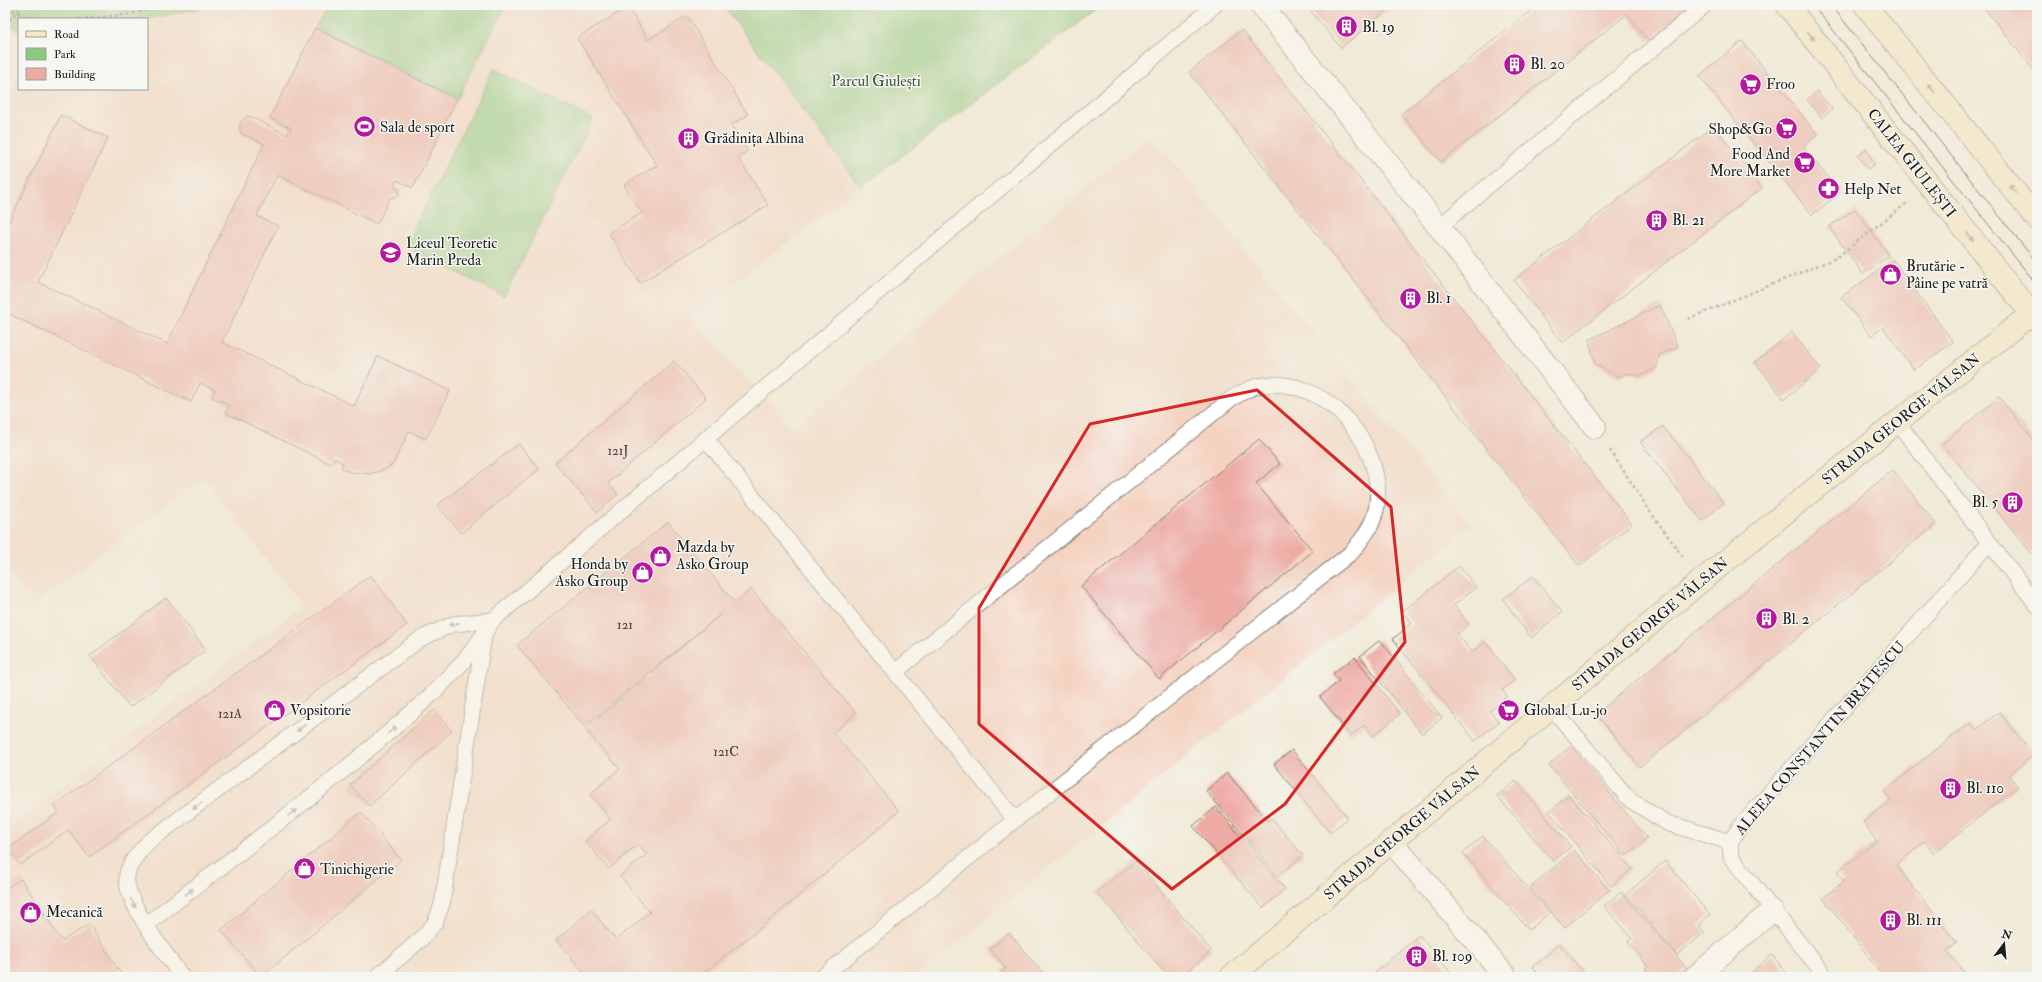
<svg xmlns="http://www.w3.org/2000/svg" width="2042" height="982" font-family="'IM FELL Double Pica',serif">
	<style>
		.built { fill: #f4d3c1 }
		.green { fill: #8ac87e; stroke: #53724d }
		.building { fill: #edaba4 }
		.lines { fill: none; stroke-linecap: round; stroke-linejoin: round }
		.lane-casing { stroke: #86837a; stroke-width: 17 }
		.street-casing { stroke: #86837a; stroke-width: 24 }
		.secondary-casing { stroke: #86837a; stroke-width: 24 }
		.path { stroke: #86837a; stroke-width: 2.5; stroke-dasharray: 3 3; stroke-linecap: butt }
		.lane { stroke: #fff; stroke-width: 15 }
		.street { stroke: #fff; stroke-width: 22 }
		.secondary { stroke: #f8e8c3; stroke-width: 22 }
		.tram { stroke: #1c1c1c; stroke-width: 1 }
		.oneway { fill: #958c78 }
		.oneway2 { fill: #999 }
		.marked { fill: none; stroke: #d62828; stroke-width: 3; stroke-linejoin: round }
		.labels { text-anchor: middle; stroke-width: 3; stroke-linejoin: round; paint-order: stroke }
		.number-label { font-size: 13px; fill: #50403e }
		.poi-label { font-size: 15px; fill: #1c1c1c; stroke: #f6f6f2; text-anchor: start }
		.park-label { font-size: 15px; fill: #42583e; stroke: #f6f6f2 }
		.street-label { font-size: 15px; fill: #1c1c1c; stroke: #f6f6f2 }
	</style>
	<rect width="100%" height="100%" fill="#f6f6f2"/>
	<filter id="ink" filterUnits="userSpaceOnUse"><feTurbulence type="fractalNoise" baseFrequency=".025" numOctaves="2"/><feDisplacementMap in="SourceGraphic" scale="8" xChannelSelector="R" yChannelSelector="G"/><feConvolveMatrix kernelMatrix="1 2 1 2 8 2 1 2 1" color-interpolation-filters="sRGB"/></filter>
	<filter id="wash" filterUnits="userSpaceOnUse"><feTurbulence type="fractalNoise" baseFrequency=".012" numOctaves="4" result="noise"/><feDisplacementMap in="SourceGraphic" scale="16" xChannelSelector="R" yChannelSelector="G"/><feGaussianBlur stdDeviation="0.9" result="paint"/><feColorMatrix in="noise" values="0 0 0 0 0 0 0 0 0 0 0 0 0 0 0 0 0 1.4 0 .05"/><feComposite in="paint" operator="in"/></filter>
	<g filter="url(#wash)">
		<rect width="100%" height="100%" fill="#f1ead7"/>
		<polygon class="built" points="216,5 723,5 861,187 690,316 793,429 1150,134 1471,526 915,977 5,977 5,829 302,607 204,477 33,605 5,567 5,105 19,77 19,89 147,89 147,19 145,19"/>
		<g class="green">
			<polygon points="5,5 216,5 145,19 19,19 19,31 5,24"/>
			<polygon points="329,5 506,5 457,99 315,28"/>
			<polygon points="723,5 1102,5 861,187"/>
			<polygon points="494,69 593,119 504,296 405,246"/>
		</g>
		<g id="blocks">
			<g class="building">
				<polygon points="1306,5 1394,5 1341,48"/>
				<polygon points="1538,5 1692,5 1648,41 1627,14 1441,162 1401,114"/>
				<polygon points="1982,5 2037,5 2037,74"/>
				<polygon points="628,7 648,40 687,16 748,115 731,125 747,151 738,157 768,205 640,283 609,233 642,213 624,185 657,165 577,38"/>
				<polygon points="315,28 457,99 413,188 397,180 394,187 399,189 399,196 390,198 377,224 277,175 257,216 278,226 222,342 354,406 378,356 450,391 426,439 409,431 393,464 386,469 370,474 351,472 341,468 343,463 334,458 331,464 226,413 229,405 212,397 215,390 200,383 191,402 5,312 5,230 61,115 108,138 38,282 167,344 264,144 242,134 240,130 240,122 247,116 251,117 287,135 291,128 270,118"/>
				<polygon points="1242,30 1632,524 1579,566 1189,72"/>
				<polygon points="1742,41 1818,135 1803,147 1840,192 1812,215 1699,76"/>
				<polygon points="1817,91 1832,109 1822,118 1807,100"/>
				<polygon points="1714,126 1762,188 1562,343 1514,280"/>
				<polygon points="1866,150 1875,164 1867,169 1858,155"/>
				<polygon points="1855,209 1889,256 1863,274 1829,227"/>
				<polygon points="1893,260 1953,342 1914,370 1883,327 1871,336 1841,297"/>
				<polygon points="1660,305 1678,347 1659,355 1657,368 1640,376 1628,373 1619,377 1595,364 1589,340"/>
				<polygon points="1792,332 1821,369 1784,399 1755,362"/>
				<polygon points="674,361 706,398 608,483 618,494 597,512 555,463"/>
				<polygon points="1999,397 2037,444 2037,560 1942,444"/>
				<polygon points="1663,426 1724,503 1702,521 1640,442"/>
				<polygon points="1259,439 1280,464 1256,483 1313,551 1159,679 1081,586"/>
				<polygon points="519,444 539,469 461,533 437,505"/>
				<polygon points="1893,470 1936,524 1640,767 1596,714"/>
				<polygon points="668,522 735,603 751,589 856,713 833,733 899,811 757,931 702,974 705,977 577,977 583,971 556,940 591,910 616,940 650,912 620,876 647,854 638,844 609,869 585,841 611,819 590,794 620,769 585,729 721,614 584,726 517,645"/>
				<polygon points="1459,566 1476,587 1454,605 1469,624 1457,634 1472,652 1485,642 1515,680 1502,690 1507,696 1490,711 1499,722 1475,741 1393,639 1412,623 1402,612"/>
				<polygon points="371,575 407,625 89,857 68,830 20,865 8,849 59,812 54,806"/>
				<polygon points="1533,576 1562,612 1531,638 1503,599"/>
				<polygon points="166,598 206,650 130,707 90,656"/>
				<polygon points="1380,640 1442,718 1422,734 1360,656"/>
				<polygon points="1355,657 1400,714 1373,736 1364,725 1351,736 1320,697 1339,681 1333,673"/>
				<polygon points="434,710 452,731 369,806 350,785"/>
				<polygon points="1999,712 2034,755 2009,775 2018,786 1934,853 1925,841 1896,865 1957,943 1947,951 1967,977 1884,977 1823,898 1844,881 1837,872 1877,841 1863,822 1891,800 1884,791 1970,723 1976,730"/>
				<polygon points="1571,746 1647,838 1625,856 1549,765"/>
				<polygon points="1292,750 1348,818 1330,833 1274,764"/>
				<polygon points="1227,773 1268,821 1271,818 1303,855 1278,876 1206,791"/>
				<polygon points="1516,781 1571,847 1553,861 1497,796"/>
				<polygon points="1569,795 1632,869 1611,886 1549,812"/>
				<polygon points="1216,807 1285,889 1263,908 1193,826"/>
				<polygon points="361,812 401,860 261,977 221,930"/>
				<polygon points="1483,836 1549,913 1529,930 1463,853"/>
				<polygon points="1574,850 1609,890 1565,928 1530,888"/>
				<polygon points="1136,861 1211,951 1180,977 1168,977 1097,892"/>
				<polygon points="1665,861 1710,915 1698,925 1705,932 1677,955 1626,894"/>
				<polygon points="21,879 62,941 89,924 123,977 5,977 5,889"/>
				<polygon points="1621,892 1687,968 1676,977 1653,977 1645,968 1648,966 1628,942 1632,938 1604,906"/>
				<polygon points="1009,933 1046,977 1007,977 1001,971 1006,968 990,949"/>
				<polygon points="1419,935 1454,977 1370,977"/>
				<polygon points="1559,944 1588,977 1541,977 1533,967"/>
				<polygon points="1772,955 1790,977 1757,977 1752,971"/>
			</g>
		</g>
	</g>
	<g filter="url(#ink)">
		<use href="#blocks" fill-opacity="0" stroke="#86837a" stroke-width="1"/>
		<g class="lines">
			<defs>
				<g id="lane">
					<polyline points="1439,227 1705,5"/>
					<polyline points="1897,422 2037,605"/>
					<polyline points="706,439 1015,820 822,977"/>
					<path d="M895 672 1232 398C1240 394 1249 388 1257 386 1322 373 1384 441 1377 504 1375 523 1364 537 1352 552L1015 820"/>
					<polyline points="1551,707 1630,800 1667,823 1730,842"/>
					<path d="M147 924C221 867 296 811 368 750 416 709 459 676 493 620L1215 5"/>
					<path d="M182 977C167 955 123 901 127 875 129 862 140 852 148 842L420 639 453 624 493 620"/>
					<polyline points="377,977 421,939 435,923 442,904 484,636"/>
					<polyline points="1826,977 1731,857 1730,842 1740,827 1989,543"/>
				</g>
				<g id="street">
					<polyline points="1261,5 1439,227 1595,427"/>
					<polyline points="1391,841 1506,977"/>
					<polyline points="1695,977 1772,911"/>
				</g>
				<g id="secondary">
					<polyline points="1787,5 2037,321"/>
					<polyline points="1865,5 2037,219"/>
					<polyline points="1231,977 1701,581 2037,309"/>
				</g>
			</defs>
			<use href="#lane" class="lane-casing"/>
			<use href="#street" class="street-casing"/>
			<use href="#secondary" class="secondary-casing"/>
			<g class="path">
				<polyline points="9,5 15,12 38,19"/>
				<polyline points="79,19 124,15 174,5"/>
				<polyline points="5,24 24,5"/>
				<polyline points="1688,319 1836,258 1907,203"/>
				<polyline points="1610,450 1651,513 1684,558"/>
			</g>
			<use href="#lane" class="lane"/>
			<use href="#street" class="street"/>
			<use href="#secondary" class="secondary"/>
			<g class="tram">
				<polyline points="1813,5 2037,285"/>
				<polyline points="1831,5 2037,263"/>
			</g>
		</g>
		<defs><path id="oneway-solid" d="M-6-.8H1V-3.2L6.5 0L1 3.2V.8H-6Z"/></defs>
		<g class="oneway">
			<use href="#oneway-solid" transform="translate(1811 36) rotate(52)"/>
			<use href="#oneway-solid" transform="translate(1931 88) rotate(-129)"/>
			<use href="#oneway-solid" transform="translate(2013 189) rotate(-129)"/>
			<use href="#oneway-solid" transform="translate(1970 237) rotate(52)"/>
		</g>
		<g class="oneway2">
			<use href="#oneway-solid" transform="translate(454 624) rotate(167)"/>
			<use href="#oneway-solid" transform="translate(301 728) rotate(143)"/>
			<use href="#oneway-solid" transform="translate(392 730) rotate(-40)"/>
			<use href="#oneway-solid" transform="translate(197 806) rotate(143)"/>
			<use href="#oneway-solid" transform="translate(292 813) rotate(-38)"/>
			<use href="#oneway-solid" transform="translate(189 892) rotate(-38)"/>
			<use href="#oneway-solid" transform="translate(133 903) rotate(60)"/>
		</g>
	</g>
	<path d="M0 0H2042V982H0ZM1257 390 1391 507 1405 642 1285 804 1172 889 979 724V608L1090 424Z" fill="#f1ead7" fill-opacity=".55" fill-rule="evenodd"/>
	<path class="marked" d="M1257 390 1391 507 1405 642 1285 804 1172 889 979 724V608L1090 424Z"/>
	<defs>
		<symbol id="building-disc" viewBox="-11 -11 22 22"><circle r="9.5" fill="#b5179e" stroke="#f6f6f2"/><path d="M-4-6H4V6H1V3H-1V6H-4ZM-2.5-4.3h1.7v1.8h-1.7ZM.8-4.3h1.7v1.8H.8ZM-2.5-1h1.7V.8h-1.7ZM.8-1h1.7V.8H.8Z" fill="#fff"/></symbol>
		<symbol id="supermarket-disc" viewBox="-11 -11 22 22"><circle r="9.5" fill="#b5179e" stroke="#f6f6f2"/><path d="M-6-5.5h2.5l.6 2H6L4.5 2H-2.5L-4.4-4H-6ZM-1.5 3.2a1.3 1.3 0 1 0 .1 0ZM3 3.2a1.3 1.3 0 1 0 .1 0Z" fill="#fff"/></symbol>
		<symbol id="stadium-disc" viewBox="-11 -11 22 22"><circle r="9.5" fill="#b5179e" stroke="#f6f6f2"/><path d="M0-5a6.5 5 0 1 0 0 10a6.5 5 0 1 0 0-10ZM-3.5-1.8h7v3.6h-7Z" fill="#fff"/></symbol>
		<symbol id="pharmacy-disc" viewBox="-11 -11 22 22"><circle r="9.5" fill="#b5179e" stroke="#f6f6f2"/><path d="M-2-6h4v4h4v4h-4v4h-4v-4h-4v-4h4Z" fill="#fff"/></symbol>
		<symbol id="school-disc" viewBox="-11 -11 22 22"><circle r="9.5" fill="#b5179e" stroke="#f6f6f2"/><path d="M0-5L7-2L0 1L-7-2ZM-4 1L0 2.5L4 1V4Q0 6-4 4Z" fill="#fff"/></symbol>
		<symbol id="shop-disc" viewBox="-11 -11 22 22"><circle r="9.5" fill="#b5179e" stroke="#f6f6f2"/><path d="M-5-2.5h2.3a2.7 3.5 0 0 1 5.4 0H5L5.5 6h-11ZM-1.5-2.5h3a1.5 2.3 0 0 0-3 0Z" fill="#fff"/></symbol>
	</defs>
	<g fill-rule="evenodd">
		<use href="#building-disc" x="1334" y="14" width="25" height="25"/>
		<use href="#building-disc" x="1502" y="52" width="25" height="25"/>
		<use href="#supermarket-disc" x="1738" y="72" width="25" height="25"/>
		<use href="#stadium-disc" x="352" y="114" width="25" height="25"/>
		<use href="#supermarket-disc" x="1774" y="116" width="25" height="25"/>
		<use href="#building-disc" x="676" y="126" width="25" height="25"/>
		<use href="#supermarket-disc" x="1792" y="150" width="25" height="25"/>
		<use href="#pharmacy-disc" x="1816" y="176" width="25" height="25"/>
		<use href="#building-disc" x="1644" y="208" width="25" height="25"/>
		<use href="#school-disc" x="378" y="240" width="25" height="25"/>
		<use href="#shop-disc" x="1878" y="262" width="25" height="25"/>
		<use href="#building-disc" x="1398" y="286" width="25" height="25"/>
		<use href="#building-disc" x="2000" y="490" width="25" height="25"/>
		<use href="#shop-disc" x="648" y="544" width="25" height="25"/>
		<use href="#shop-disc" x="630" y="560" width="25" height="25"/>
		<use href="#building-disc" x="1754" y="606" width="25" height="25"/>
		<use href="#shop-disc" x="262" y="698" width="25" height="25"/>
		<use href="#supermarket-disc" x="1496" y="698" width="25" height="25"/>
		<use href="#building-disc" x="1938" y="776" width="25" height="25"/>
		<use href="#shop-disc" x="292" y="856" width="25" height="25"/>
		<use href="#shop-disc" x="18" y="900" width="25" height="25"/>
		<use href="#building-disc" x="1878" y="908" width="25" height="25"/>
		<use href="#building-disc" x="1404" y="944" width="25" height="25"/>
	</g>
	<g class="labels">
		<g class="number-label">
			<text x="618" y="455">121J</text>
			<text x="625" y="629">121</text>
			<text x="230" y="718">121A</text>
			<text x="726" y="756">121C</text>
		</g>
		<g class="poi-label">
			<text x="1362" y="32">Bl. 19</text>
			<text x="1530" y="69">Bl. 20</text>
			<text x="1766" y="89">Froo</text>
			<text x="380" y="132">Sala de sport</text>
			<text x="1772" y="134" text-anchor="end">Shop&amp;Go</text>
			<text x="704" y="143">Grădinița Albina</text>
			<text x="1790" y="159" text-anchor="end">Food And<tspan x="1790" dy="17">More Market</tspan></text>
			<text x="1844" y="194">Help Net</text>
			<text x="1672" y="225">Bl. 21</text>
			<text x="406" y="248">Liceul Teoretic<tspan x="406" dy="17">Marin Preda</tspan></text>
			<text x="1906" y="271">Brutărie -<tspan x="1906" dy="17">Pâine pe vatră</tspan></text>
			<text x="1426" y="303">Bl. 1</text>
			<text x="1998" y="507" text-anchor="end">Bl. 5</text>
			<text x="676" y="552">Mazda by<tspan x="676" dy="17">Asko Group</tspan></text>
			<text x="628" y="569" text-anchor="end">Honda by<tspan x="628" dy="17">Asko Group</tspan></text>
			<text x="1782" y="624">Bl. 2</text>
			<text x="290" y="715">Vopsitorie</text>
			<text x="1524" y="715">Global. Lu-jo</text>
			<text x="1966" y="793">Bl. 110</text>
			<text x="320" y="874">Tinichigerie</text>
			<text x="46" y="917">Mecanică</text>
			<text x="1906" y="925">Bl. 111</text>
			<text x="1432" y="961">Bl. 109</text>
		</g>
		<g class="park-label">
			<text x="876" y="86">Parcul Giulești</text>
		</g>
		<g class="street-label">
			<text transform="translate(1912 163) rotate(52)" y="5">CALEA GIULEȘTI</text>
			<text transform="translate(1901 419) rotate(-39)" y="5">STRADA GEORGE VÂLSAN</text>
			<text transform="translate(1650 624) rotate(-40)" y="5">STRADA GEORGE VÂLSAN</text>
			<text transform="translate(1820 738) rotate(-49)" y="5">ALEEA CONSTANTIN BRĂTESCU</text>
			<text transform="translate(1402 833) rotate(-40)" y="5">STRADA GEORGE VÂLSAN</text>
		</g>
	</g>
	<rect width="2042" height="982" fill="none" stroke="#f6f6f2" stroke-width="20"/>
	<rect x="18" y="18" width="130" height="72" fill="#f6f6f2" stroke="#9f9f9c"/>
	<rect x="26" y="31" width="20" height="6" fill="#f8e8c3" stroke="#9f9f9c"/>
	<text x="54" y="38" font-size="12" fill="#1c1c1c">Road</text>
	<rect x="26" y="48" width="20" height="12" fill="#8ac87e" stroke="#9f9f9c"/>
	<text x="54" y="58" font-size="12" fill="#1c1c1c">Park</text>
	<rect x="26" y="68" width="20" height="12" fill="#edaba4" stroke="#9f9f9c"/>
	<text x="54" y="78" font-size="12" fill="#1c1c1c">Building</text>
	<g transform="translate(2004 944) rotate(16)" stroke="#f6f6f2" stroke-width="3" paint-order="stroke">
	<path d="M0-3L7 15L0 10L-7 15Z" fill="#1c1c1c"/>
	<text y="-6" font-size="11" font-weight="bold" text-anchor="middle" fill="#1c1c1c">N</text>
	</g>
</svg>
